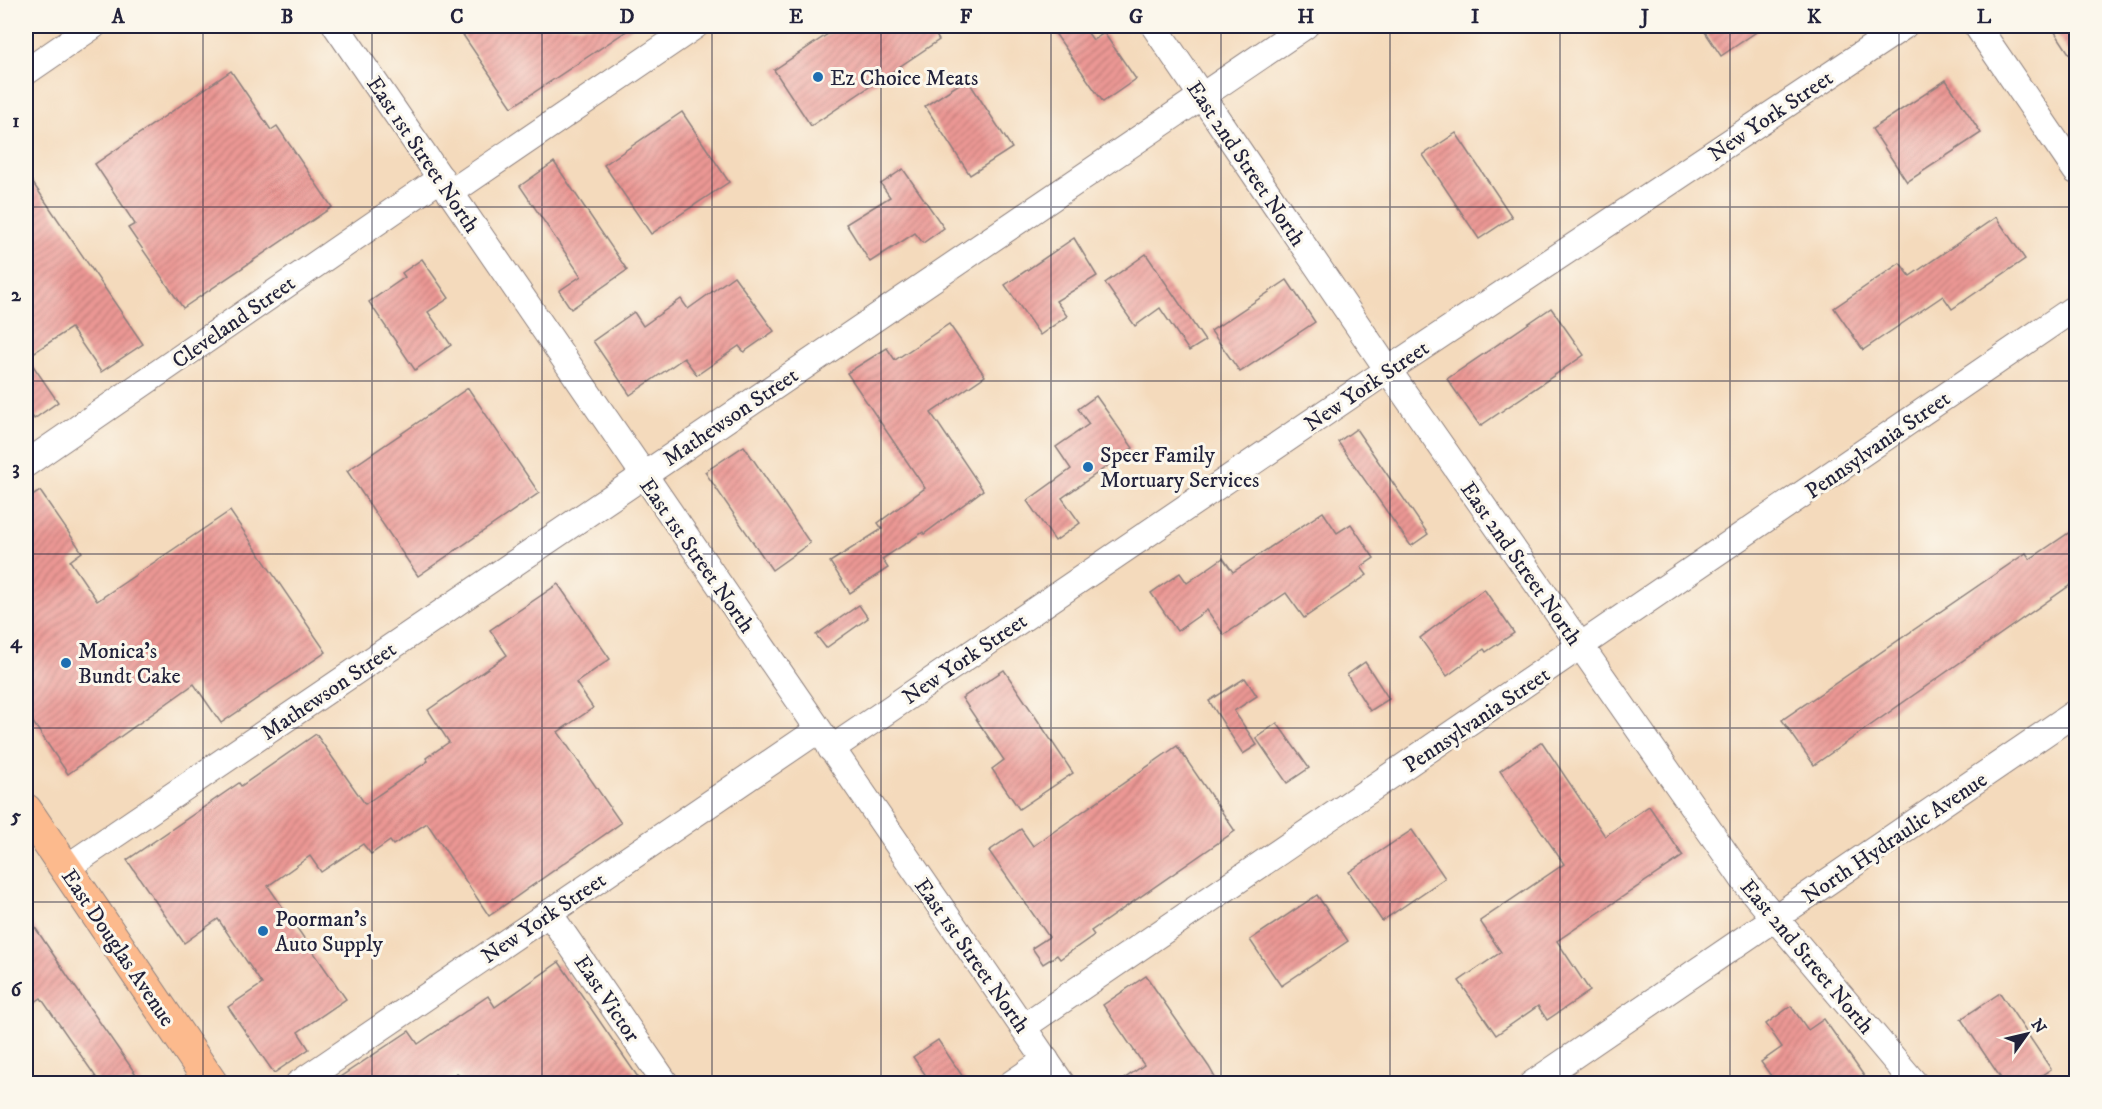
<svg xmlns="http://www.w3.org/2000/svg" width="2102" height="1109" font-family="'IM FELL DW Pica',serif">
	<style>
		.building { fill: url(#building-hatch) }
		.lines { fill: none; stroke-linecap: round; stroke-linejoin: round }
		.minor-casing { stroke: #8b7e7c; stroke-width: 28 }
		.major-casing { stroke: #8b7e7c; stroke-width: 34 }
		.minor { stroke: #fff; stroke-width: 26 }
		.major { stroke: #fcba8d; stroke-width: 32 }
		.grid { fill: none; stroke: #22223b; stroke-width: 1.5; stroke-opacity: 0.55 }
		.poi-dot { fill: #1f6fb2; stroke: #fbf7ec; stroke-width: 2 }
		.labels { text-anchor: middle; stroke-width: 6; stroke-linejoin: round; paint-order: stroke }
		.poi-label { font-size: 22px; fill: #22223b; stroke: #fbf7ec; text-anchor: start }
		.street-label { font-size: 22px; fill: #22223b; stroke: #fbf7ec }
		.neatline { fill: none; stroke: #22223b; stroke-width: 2 }
		.grid-label { font-size: 20px; text-anchor: middle; font-weight: bold; fill: #22223b }
	</style>
	<defs>
		<pattern id="building-hatch" width="6" height="6" patternUnits="userSpaceOnUse" patternTransform="scale(1.5)"><rect width="6" height="6" fill="#ec9894"/><path d="M-1 1l2-2M0 6l6-6M5 7l2-2" fill="none" stroke="#bf7c7a"/></pattern>
	</defs>
	<rect width="100%" height="100%" fill="#fbf7ec"/>
	<filter id="ink" filterUnits="userSpaceOnUse"><feTurbulence type="fractalNoise" baseFrequency=".0167" numOctaves="2"/><feDisplacementMap in="SourceGraphic" scale="12" xChannelSelector="R" yChannelSelector="G"/><feConvolveMatrix kernelMatrix="1 2 1 2 8 2 1 2 1" color-interpolation-filters="sRGB"/></filter>
	<filter id="wash" filterUnits="userSpaceOnUse"><feTurbulence type="fractalNoise" baseFrequency=".008" numOctaves="4" result="noise"/><feDisplacementMap in="SourceGraphic" scale="24" xChannelSelector="R" yChannelSelector="G"/><feGaussianBlur stdDeviation="1.35" result="paint"/><feColorMatrix in="noise" values="0 0 0 0 0 0 0 0 0 0 0 0 0 0 0 0 0 1.4 0 .05"/><feComposite in="paint" operator="in"/></filter>
	<g filter="url(#wash)">
		<rect width="100%" height="100%" fill="#f4dabc"/>
		<g id="blocks">
			<g class="building">
				<polygon points="457,26 634,26 512,107"/>
				<polygon points="840,26 930,26 939,40 811,126 774,70"/>
				<polygon points="1050,26 1083,26 1093,40 1104,33 1136,79 1103,102"/>
				<polygon points="1701,26 1765,26 1721,56"/>
				<polygon points="2051,26 2076,26 2076,64"/>
				<polygon points="231,71 271,130 277,126 332,207 183,308 128,228 135,224 95,164"/>
				<polygon points="967,79 1012,148 970,175 925,106"/>
				<polygon points="1946,80 1981,133 1907,182 1872,129"/>
				<polygon points="682,112 729,182 651,234 604,165"/>
				<polygon points="1456,133 1512,217 1479,239 1423,155"/>
				<polygon points="554,162 627,270 571,309 559,291 581,276 520,186"/>
				<polygon points="903,169 944,228 923,243 915,233 870,262 846,224 890,197 881,184"/>
				<polygon points="26,173 143,344 101,372 71,328 27,357 58,402 34,419 26,406"/>
				<polygon points="1996,217 2025,259 1952,309 1943,296 1863,350 1834,308 1900,263 1910,276"/>
				<polygon points="1074,238 1097,276 1056,301 1067,316 1040,335 1005,285"/>
				<polygon points="1146,254 1205,341 1189,351 1160,308 1135,326 1105,283"/>
				<polygon points="422,259 449,298 428,312 451,345 415,370 369,302 405,277 402,273"/>
				<polygon points="734,276 774,331 744,352 739,346 697,375 684,358 630,395 593,341 634,312 643,326 681,299 688,309"/>
				<polygon points="1287,280 1315,322 1240,372 1211,331"/>
				<polygon points="1551,308 1584,355 1480,426 1447,379"/>
				<polygon points="949,324 985,376 931,413 983,490 924,534 923,532 882,559 888,568 850,593 830,562 882,529 878,523 925,488 847,373 887,348 895,360"/>
				<polygon points="468,388 539,493 418,576 347,471"/>
				<polygon points="1096,396 1133,448 1062,498 1080,523 1055,541 1027,501 1071,469 1056,447 1089,424 1078,409"/>
				<polygon points="1356,429 1428,534 1411,546 1338,442"/>
				<polygon points="744,446 810,543 772,570 705,472"/>
				<polygon points="40,491 82,552 70,561 97,601 230,511 326,652 221,723 194,684 68,774 26,712 26,500"/>
				<polygon points="1323,512 1337,533 1351,524 1374,558 1361,567 1367,575 1304,618 1286,593 1224,635 1207,610 1177,631 1151,593 1180,573 1187,583 1223,558 1233,572"/>
				<polygon points="2076,528 2076,581 1814,765 1782,720 2026,553 2030,559"/>
				<polygon points="558,584 610,659 576,683 593,708 558,732 621,823 489,916 427,823 393,845 390,841 371,854 363,844 321,872 310,856 268,886 346,999 298,1032 309,1049 274,1073 228,1007 262,984 218,919 184,943 127,860 239,783 241,786 316,734 365,804 428,761 426,758 449,742 428,710 507,655 490,630"/>
				<polygon points="1484,589 1514,633 1486,652 1484,649 1447,676 1420,638"/>
				<polygon points="859,605 868,618 826,648 816,635"/>
				<polygon points="1365,662 1389,699 1370,711 1347,675"/>
				<polygon points="1004,670 1073,773 1019,809 992,769 1004,760 962,698"/>
				<polygon points="1245,678 1257,696 1234,711 1257,745 1243,754 1209,701"/>
				<polygon points="1277,723 1309,768 1287,783 1256,738"/>
				<polygon points="1542,742 1605,836 1649,806 1683,856 1557,941 1590,991 1547,1020 1538,1006 1496,1035 1459,981 1501,952 1480,921 1564,864 1500,771"/>
				<polygon points="1177,746 1235,831 1091,931 1094,935 1060,959 1057,955 1043,964 1032,948 1049,937 989,851 1021,829 1033,846"/>
				<polygon points="1412,830 1445,878 1382,921 1349,872"/>
				<polygon points="1317,895 1348,941 1281,986 1250,940"/>
				<polygon points="26,914 69,978 142,1083 100,1083 41,998 26,1008"/>
				<polygon points="559,962 642,1083 465,1083 457,1073 442,1083 331,1083 409,1031 418,1044 488,996 495,1007"/>
				<polygon points="1146,976 1209,1067 1218,1083 1118,1083 1144,1065 1103,1005"/>
				<polygon points="2000,993 2051,1069 2030,1083 2004,1083 1961,1019"/>
				<polygon points="1791,1006 1808,1030 1824,1019 1869,1083 1776,1083 1761,1062 1782,1047 1766,1024"/>
				<polygon points="938,1040 967,1083 931,1083 913,1057"/>
			</g>
		</g>
	</g>
	<g filter="url(#ink)">
		<use href="#blocks" fill-opacity="0" stroke="#8b7e7c" stroke-width="1.5"/>
		<g class="lines">
			<defs>
				<g id="minor">
					<polyline points="336,26 1062,1084"/>
					<polyline points="1154,26 1388,370 1748,886 1915,1084"/>
					<polyline points="1977,26 2076,171"/>
					<polyline points="26,72 93,26"/>
					<polyline points="450,193 695,26"/>
					<polyline points="26,464 441,178"/>
					<polyline points="831,749 1388,370 1904,26"/>
					<polyline points="66,868 1305,26"/>
					<polyline points="549,913 666,1084"/>
					<polyline points="1023,1027 2076,307"/>
					<polyline points="298,1084 818,730"/>
					<polyline points="1011,1084 1046,1060"/>
					<polyline points="1532,1084 2076,712"/>
				</g>
				<polyline id="major" points="26,810 212,1084"/>
			</defs>
			<use href="#minor" class="minor-casing"/>
			<use href="#major" class="major-casing"/>
			<use href="#minor" class="minor"/>
			<use href="#major" class="major"/>
		</g>
	</g>
	<path class="grid" d="M203 26V1084M372 26V1084M542 26V1084M712 26V1084M881 26V1084M1051 26V1084M1221 26V1084M1390 26V1084M1560 26V1084M1730 26V1084M1899 26V1084M26 207H2076M26 381H2076M26 554H2076M26 728H2076M26 902H2076"/>
	<g class="poi-dot">
		<circle cx="818" cy="77" r="6"/>
		<circle cx="1088" cy="467" r="6"/>
		<circle cx="66" cy="663" r="6"/>
		<circle cx="263" cy="931" r="6"/>
	</g>
	<g class="labels">
		<g class="poi-label">
			<text x="830" y="85">Ez Choice Meats</text>
			<text x="1100" y="462">Speer Family<tspan x="1100" dy="25">Mortuary Services</tspan></text>
			<text x="78" y="658">Monica's<tspan x="78" dy="25">Bundt Cake</tspan></text>
			<text x="275" y="926">Poorman's<tspan x="275" dy="25">Auto Supply</tspan></text>
		</g>
		<g class="street-label">
			<text transform="translate(1770 115) rotate(-34)" y="8">New York Street</text>
			<text transform="translate(424 154) rotate(56)" y="8">East 1st Street North</text>
			<text transform="translate(1247 163) rotate(56)" y="8">East 2nd Street North</text>
			<text transform="translate(233 321) rotate(-35)" y="8">Cleveland Street</text>
			<text transform="translate(1366 385) rotate(-34)" y="8">New York Street</text>
			<text transform="translate(730 416) rotate(-34)" y="8">Mathewson Street</text>
			<text transform="translate(1877 444) rotate(-35)" y="8">Pennsylvania Street</text>
			<text transform="translate(698 555) rotate(55)" y="8">East 1st Street North</text>
			<text transform="translate(1522 563) rotate(55)" y="8">East 2nd Street North</text>
			<text transform="translate(964 658) rotate(-34)" y="8">New York Street</text>
			<text transform="translate(328 690) rotate(-34)" y="8">Mathewson Street</text>
			<text transform="translate(1476 719) rotate(-34)" y="8">Pennsylvania Street</text>
			<text transform="translate(1894 837) rotate(-34)" y="8">North Hydraulic Avenue</text>
			<text transform="translate(543 917) rotate(-34)" y="8">New York Street</text>
			<text transform="translate(119 947) rotate(56)" y="8">East Douglas Avenue</text>
			<text transform="translate(973 955) rotate(55)" y="8">East 1st Street North</text>
			<text transform="translate(1808 956) rotate(50)" y="8">East 2nd Street North</text>
			<text transform="translate(608 998) rotate(56)" y="8">East Victor</text>
		</g>
	</g>
	<rect width="2102" height="1109" fill="none" stroke="#fbf7ec" stroke-width="66"/>
	<g transform="translate(2027 1034) rotate(56)" stroke="#fbf7ec" stroke-width="4.5" paint-order="stroke">
	<path d="M0-4.5L10 22L0 15L-10 22Z" fill="#22223b"/>
	<text y="-9" font-size="16" font-weight="bold" text-anchor="middle" fill="#22223b">N</text>
	</g>
	<rect x="33" y="33" width="2036" height="1043" class="neatline"/>
	<g class="grid-label">
		<text x="118" y="23">A</text>
		<text x="287" y="23">B</text>
		<text x="457" y="23">C</text>
		<text x="627" y="23">D</text>
		<text x="796" y="23">E</text>
		<text x="966" y="23">F</text>
		<text x="1136" y="23">G</text>
		<text x="1306" y="23">H</text>
		<text x="1475" y="23">I</text>
		<text x="1645" y="23">J</text>
		<text x="1814" y="23">K</text>
		<text x="1984" y="23">L</text>
		<text x="16" y="127">1</text>
		<text x="16" y="301">2</text>
		<text x="16" y="474">3</text>
		<text x="16" y="648">4</text>
		<text x="16" y="822">5</text>
		<text x="16" y="996">6</text>
	</g>
</svg>
